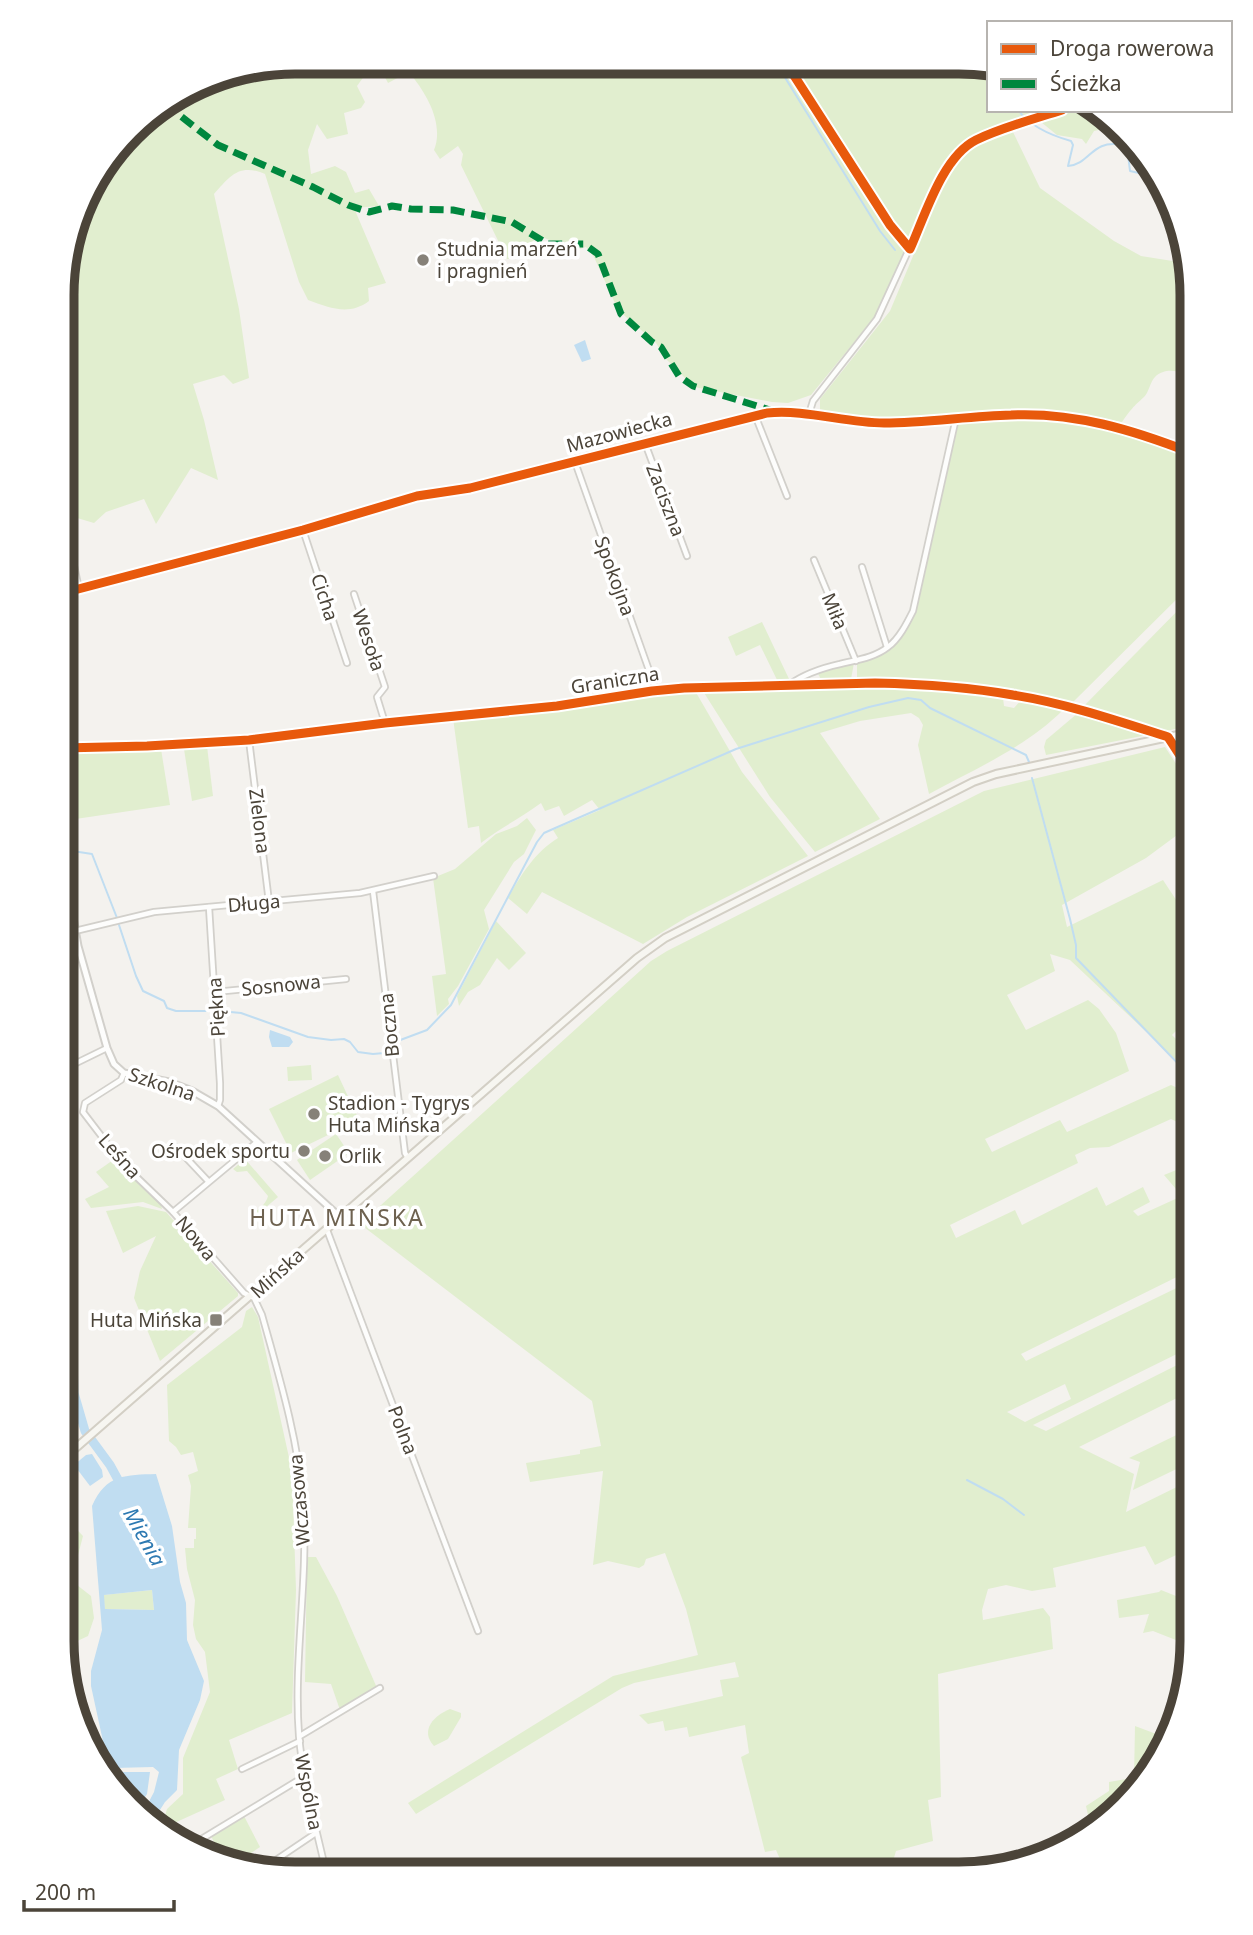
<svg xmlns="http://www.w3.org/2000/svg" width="1253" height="1935" font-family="'Noto Sans',sans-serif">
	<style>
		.green { fill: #e1eecf; fill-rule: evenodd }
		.water { fill: #c0ddf1; fill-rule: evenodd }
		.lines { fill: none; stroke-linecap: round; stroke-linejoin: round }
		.stream { stroke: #c0ddf1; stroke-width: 2 }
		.river { stroke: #c0ddf1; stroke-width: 9 }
		.minor-casing { stroke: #d2d0cb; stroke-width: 8 }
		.tertiary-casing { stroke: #d2d0cb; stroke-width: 9 }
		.secondary-casing { stroke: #d3cfc5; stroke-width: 10 }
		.minor { stroke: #fdfdfc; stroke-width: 4.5 }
		.tertiary { stroke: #fdfdfc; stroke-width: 5 }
		.secondary { stroke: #f7f6f1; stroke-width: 6 }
		.quiet { stroke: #00873e; stroke-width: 7; stroke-dasharray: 14 7; stroke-linecap: butt }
		.cycleway-casing { stroke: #fff; stroke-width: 13 }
		.cycleway { stroke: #e8590c; stroke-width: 9 }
		.poi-dot { fill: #868178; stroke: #fff; stroke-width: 2.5 }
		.labels { text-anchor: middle; stroke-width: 7; stroke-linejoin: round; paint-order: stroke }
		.poi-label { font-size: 19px; fill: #4b4439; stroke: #fff; text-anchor: start }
		.street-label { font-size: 19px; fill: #4b4439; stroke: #fff }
		.water-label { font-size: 21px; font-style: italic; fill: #2e7ab2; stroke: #fff }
		.quarter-label { font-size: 23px; letter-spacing: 2px; fill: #6e6250; stroke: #fff }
		.rim { fill: none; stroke: #4b4439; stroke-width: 9 }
	</style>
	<rect width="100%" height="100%" fill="#f4f2ee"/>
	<g class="green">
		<path d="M295 61H375L357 86 365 102 361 108 344 113 348 134 327 139 317 124 308 150 311 174 335 166 346 172 355 193 369 189 379 206 354 208 386 283 368 288 369 301C349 316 330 308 308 300L299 282 265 174C239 163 230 176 214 194L239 309 249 378 233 384 224 375 193 384 204 420 218 480 191 468 156 524 144 499 106 512 94 523 67 515 63 501V265L86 191 140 119 206 79Z"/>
		<path d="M377 62 989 63V110H1050L983 132 948 157 874 318 811 395 788 403 772 402 694 387 665 358 656 343 618 310 594 257 586 247 576 250 539 236 512 259H507L461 165 463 154 458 146 440 159 434 150C444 125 428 96 412 76L405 74 388 83Z"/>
		<polygon points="1077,110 1101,110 1123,139 1109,128 1094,131 1086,144 1082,139 1057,135 1041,122"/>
		<path d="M1013 132 1040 188 1114 241 1141 256 1185 263 1192 295V376C1180 371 1165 367 1155 377 1150 382 1149 392 1144 397 1133 407 1131 409 1122 422 1085 415 1047 411 1009 410L884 419 820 410V399L890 311 947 175 968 149 998 135Z"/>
		<path d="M1014 420C1076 420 1134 435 1192 458V584L1069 706 997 691 857 682V663L883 653 908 625 931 546 958 423Z"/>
		<polygon points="1192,596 1192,725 1162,732 1081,709"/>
		<polygon points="762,622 790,681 779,684 760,645 736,656 728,637"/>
		<polygon points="854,663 851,679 822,681 817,672 837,665"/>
		<path d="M853 685 924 687 998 695 1003 698 1004 706 1014 708 1021 700 1046 704 1063 710C1026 747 975 769 929 794L918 745 923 725 919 718 911 713 860 721 820 733 880 819 815 852 770 797 701 688H781Z"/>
		<path d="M694 689 742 772 808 856 687 917 643 944 542 892 527 914 508 898C521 875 535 852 558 838L553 830 600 810 592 800 564 816 559 806 545 811 541 803C521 818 500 828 481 843L479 826 468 828 453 718 560 708 656 692Z"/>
		<polygon points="1078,713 1152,734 1046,755 1044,747 1046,740"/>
		<polygon points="207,746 213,796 192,801 184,749"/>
		<path d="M1165 747 1192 788V824L1146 858 1062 905 1067 927 1163 880 1192 924 1191 944 1176 957 1191 983V1016L1172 1035 1191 1054V1074L1070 960 1050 954 1055 971 1007 995 1026 1030 1088 1000 1099 1009 1116 1033 1129 1071 985 1139 992 1152 1060 1120 1067 1132 1171 1085 1191 1094V1125L1190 1128 1171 1119 1109 1147 1090 1148 1075 1155 1078 1163 950 1225 956 1238 1015 1210 1022 1225 1097 1187 1106 1206 1143 1187 1150 1202 1133 1211 1138 1216 1182 1196 1164 1175 1191 1164V1270L1021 1354 1026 1361 1191 1281V1347L1033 1425 1046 1431 1191 1358V1391L1079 1447 1134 1474 1126 1512 1191 1480V1548L1155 1565 1145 1546 1053 1568 1056 1587 1032 1591 1006 1585 988 1589 982 1610 983 1620 1043 1608 1050 1617 1053 1649 938 1674 941 1797 928 1800 933 1841 896 1851 889 1874 786 1873 776 1850 765 1852 741 1757 749 1753 745 1725 689 1737 687 1727 665 1731 663 1721 648 1724 639 1715 723 1696 720 1680 739 1677 735 1662 634 1683 622 1688 416 1814 408 1803 613 1676 698 1655 686 1609 665 1553 646 1559 644 1565 639 1568 608 1561 593 1565 603 1471 530 1482 526 1463 580 1454V1450L601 1446 592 1401 360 1224 651 961 667 951 984 791ZM1065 1384 1071 1399 1025 1422 1007 1412Z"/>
		<polygon points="161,749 170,805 62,821 63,751"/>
		<polygon points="527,818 536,830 524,854 514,862 484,910 489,929 458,986 448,999 449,1004 437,1016 432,976 446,974 433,878 455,869 496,834 517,826"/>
		<polygon points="496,921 526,953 509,970 497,958 480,985 468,992 459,1006 457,996"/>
		<polygon points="311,1065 312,1080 288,1081 287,1067"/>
		<polygon points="338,1075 359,1120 291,1153 269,1109"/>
		<polygon points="336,1134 349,1153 310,1180 297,1160"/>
		<polygon points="116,1158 160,1201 162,1209 143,1202 91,1208 85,1199 109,1187 96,1172"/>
		<path d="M245 1159 278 1197 253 1218 249 1213C258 1212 266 1204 268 1196L247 1171 237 1172 233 1169Z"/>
		<polygon points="138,1206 166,1212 238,1293 238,1296 160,1361 134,1298 140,1271 156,1236 123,1253 106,1211"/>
		<polygon points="252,1307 258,1317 292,1471 296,1590 292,1713 229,1740 238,1769 216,1779 225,1800 161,1829 167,1809 183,1794 183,1758 210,1692 205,1652 196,1639 193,1625 195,1600 187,1569 185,1548 194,1548 194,1539 196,1539 196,1528 188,1528 191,1486 188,1475 198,1471 193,1452 181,1455 176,1447 169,1441 167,1385 242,1327 246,1311"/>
		<polygon points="1191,1428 1191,1462 1133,1490 1140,1462 1129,1458"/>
		<polygon points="61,1513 83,1536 77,1559 77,1585 91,1596 94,1618 88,1636 71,1644 66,1664 61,1640"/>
		<polygon points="307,1557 316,1557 337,1596 377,1688 340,1710 331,1684 305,1682"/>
		<polygon points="152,1590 154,1610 105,1609 103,1595"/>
		<polygon points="1161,1590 1191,1602 1191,1646 1153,1631 1143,1633 1149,1614 1119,1618 1117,1600 1159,1592"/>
		<polygon points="69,1677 77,1687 89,1726 83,1729 83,1735 79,1730"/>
		<path d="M450 1709 461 1713V1717L448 1739 434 1746C419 1730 435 1715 450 1709Z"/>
		<polygon points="1135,1726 1167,1738 1144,1782 1134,1778"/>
		<polygon points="1132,1778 1132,1791 1094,1820 1088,1815 1086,1806 1109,1791 1109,1782"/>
		<polygon points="244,1816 260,1847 239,1861 220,1854 211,1836"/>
	</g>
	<g class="water">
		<polygon points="585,340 591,359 582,362 574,345"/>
		<polygon points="270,1030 290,1037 293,1042 289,1047 272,1047 269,1037"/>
		<polygon points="92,1454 102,1470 103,1477 90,1486 74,1465 86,1455"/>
		<path d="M156 1474 172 1526 180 1582 186 1603 187 1640 204 1681 200 1700 179 1750 177 1790 165 1802 151 1824 143 1813 154 1792 159 1772 153 1767 114 1768V1772H150L147 1794 138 1807 109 1769 91 1686V1671L102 1630 92 1506C106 1474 126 1475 156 1474ZM152 1590 154 1610 105 1609 104 1595Z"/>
	</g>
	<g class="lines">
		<g class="stream">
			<polyline points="776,63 880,231 895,250"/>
			<path d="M1018 110C1030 126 1053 136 1071 141L1073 145 1068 166C1091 164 1091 139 1122 145L1128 155 1130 171 1152 176"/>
			<polyline points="1160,187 1159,191 1169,198"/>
			<polyline points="1032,778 1070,919 1076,945 1076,958 1191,1077"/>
			<polyline points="66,850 92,854 117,918"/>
			<polyline points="119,925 136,976 143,991 164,1001 167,1008 176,1011 213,1011"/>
			<polyline points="220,1011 241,1013 308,1037 331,1040 344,1039 350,1042 358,1052 373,1054 384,1053 388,1042"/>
			<polyline points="395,1042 427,1030 451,1005 537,842 544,833 553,829 736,749 869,707 908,698 921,700 930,708 1026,755 1029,762"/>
			<polyline points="967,1480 1003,1499 1024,1515"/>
		</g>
		<polyline class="river" points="62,1347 70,1352 73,1358 74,1393 85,1431 110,1465 122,1487"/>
		<defs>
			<g id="minor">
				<polyline points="809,414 813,401 877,319 943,175 951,163 974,141 1062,110"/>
				<polyline points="755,415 787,496"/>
				<polyline points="645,443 687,556"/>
				<polyline points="575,462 656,690"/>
				<polyline points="63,514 79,589"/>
				<polyline points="303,530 347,663"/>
				<polyline points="814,560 856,661"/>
				<polyline points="862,567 887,647"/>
				<path d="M63 593 303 530 417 496 470 488 767 413C806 409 845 423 884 423 926 423 969 416 1011 415 1075 412 1133 430 1192 453"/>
				<polyline points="354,594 385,687 377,697 385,723"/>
				<path d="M789 685C804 674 822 668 840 664 856 660 874 658 888 647 899 639 907 623 913 611L956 418"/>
				<polyline points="249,740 269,902"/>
				<path d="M63 748 147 746 249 740 385 723 557 706 652 691 684 688 875 683C921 684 968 687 1013 695 1065 703 1118 721 1168 737L1192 774"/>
				<polyline points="373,891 405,1153 408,1158"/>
				<polyline points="209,907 220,1083 220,1100 218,1106"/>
				<polyline points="75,931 154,912 360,893 434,876"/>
				<polyline points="215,992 346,979"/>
				<polyline points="62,1070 107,1048"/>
				<polyline points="124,1073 121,1080 85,1103 83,1112 122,1163 173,1212"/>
				<path d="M257 1142 173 1212 244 1293 254 1298 262 1315C279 1376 298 1438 303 1502 309 1580 293 1658 299 1736 303 1782 316 1827 326 1872"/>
				<polyline points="176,1147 208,1181"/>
				<polyline points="327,1230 478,1631"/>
				<polyline points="300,1736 380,1688"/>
				<polyline points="242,1769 300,1741"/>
				<polyline points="195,1843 305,1776"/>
				<polyline points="261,1870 316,1833"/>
			</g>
			<polyline id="tertiary" points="62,856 78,946 107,1048 114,1064 124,1073 169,1082 192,1091 218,1106 340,1217"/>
			<polyline id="secondary" points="62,1460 637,958 665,938 973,782 996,774 1192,732"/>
		</defs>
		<use href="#minor" class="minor-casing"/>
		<use href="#tertiary" class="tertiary-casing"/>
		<use href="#secondary" class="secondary-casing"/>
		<use href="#minor" class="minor"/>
		<use href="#tertiary" class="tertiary"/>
		<use href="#secondary" class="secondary"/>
		<polyline class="quiet" points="165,104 218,145 313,187 348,205 369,212 392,206 411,209 453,210 512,222 548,244 584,244 598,254 621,314 652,342 661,347 679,376 693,386 770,410"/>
		<defs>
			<g id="cycleway">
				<path d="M786 63 890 225 910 249C925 216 942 157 976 140 1003 127 1034 119 1062 110"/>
				<path d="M63 593 303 530 417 496 470 488 767 413C806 409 845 423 884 423 926 423 969 416 1011 415 1075 412 1133 430 1192 453"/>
				<path d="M63 748 147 746 249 740 385 723 557 706 652 691 684 688 875 683C921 684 968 687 1013 695 1065 703 1118 721 1168 737L1192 774"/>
			</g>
		</defs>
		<use href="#cycleway" class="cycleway-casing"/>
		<use href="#cycleway" class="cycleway"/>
	</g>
	<g class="poi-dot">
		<circle cx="423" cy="260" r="7"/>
		<circle cx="314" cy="1114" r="7"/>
		<circle cx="304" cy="1151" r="7"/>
		<circle cx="325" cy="1156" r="7"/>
		<rect x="209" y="1313" width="14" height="14" rx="3.5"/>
	</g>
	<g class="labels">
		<g class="poi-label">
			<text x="437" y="256">Studnia marzeń<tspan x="437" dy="22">i pragnień</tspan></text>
			<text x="328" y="1110">Stadion - Tygrys<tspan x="328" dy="22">Huta Mińska</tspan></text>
			<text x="290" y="1158" text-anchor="end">Ośrodek sportu</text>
			<text x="339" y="1163">Orlik</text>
			<text x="202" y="1327" text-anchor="end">Huta Mińska</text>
		</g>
		<g class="street-label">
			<text transform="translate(619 432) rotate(-15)" y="7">Mazowiecka</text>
			<text transform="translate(666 500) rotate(69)" y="7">Zaciszna</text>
			<text transform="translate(615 576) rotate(70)" y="7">Spokojna</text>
			<text transform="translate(325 597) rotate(72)" y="7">Cicha</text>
			<text transform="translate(835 611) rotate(67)" y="7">Miła</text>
			<text transform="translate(369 640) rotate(71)" y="7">Wesoła</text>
			<text transform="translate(615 680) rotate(-9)" y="7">Graniczna</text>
			<text transform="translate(260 821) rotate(83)" y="7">Zielona</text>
			<text transform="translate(254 903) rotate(-5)" y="7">Długa</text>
			<text transform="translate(281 985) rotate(-6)" y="7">Sosnowa</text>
			<text transform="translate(216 1007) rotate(-94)" y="7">Piękna</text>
			<text transform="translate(389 1025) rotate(-96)" y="7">Boczna</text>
			<text transform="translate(162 1084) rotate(18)" y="7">Szkolna</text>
			<text transform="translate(120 1156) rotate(48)" y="7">Leśna</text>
			<text transform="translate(196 1238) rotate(50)" y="7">Nowa</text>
			<text transform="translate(277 1273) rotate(-42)" y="7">Mińska</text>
			<text transform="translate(403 1430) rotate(69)" y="7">Polna</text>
			<text transform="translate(299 1500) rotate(-95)" y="7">Wczasowa</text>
			<text transform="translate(309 1792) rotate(79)" y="7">Wspólna</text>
		</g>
		<g class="water-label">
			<text transform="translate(144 1537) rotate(61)" y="7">Mienia</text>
		</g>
		<g class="quarter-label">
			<text x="337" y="1226">HUTA MIŃSKA</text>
		</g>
	</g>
	<path d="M0 0H1253V1935H0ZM295 74H959A221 221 0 0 1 1180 295V1641A221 221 0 0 1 959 1862H295A221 221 0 0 1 74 1641V295A221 221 0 0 1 295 74Z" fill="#fff" fill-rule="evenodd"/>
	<path class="rim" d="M295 74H959A221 221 0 0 1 1180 295V1641A221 221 0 0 1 959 1862H295A221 221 0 0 1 74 1641V295A221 221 0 0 1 295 74Z"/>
	<rect x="987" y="21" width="245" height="91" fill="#ffffff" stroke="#b7b4b0" stroke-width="2"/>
	<rect x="1001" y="44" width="35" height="10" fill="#e8590c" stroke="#b7b4b0" stroke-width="2"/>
	<text x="1050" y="56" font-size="21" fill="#4b4439">Droga rowerowa</text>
	<rect x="1001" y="79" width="35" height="10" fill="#00873e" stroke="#b7b4b0" stroke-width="2"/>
	<text x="1050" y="91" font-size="21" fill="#4b4439">Ścieżka</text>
	<path d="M24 1900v10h150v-10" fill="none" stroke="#4b4439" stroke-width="3.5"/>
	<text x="35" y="1900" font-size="21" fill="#4b4439" stroke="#ffffff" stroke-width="5" paint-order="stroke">200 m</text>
</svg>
